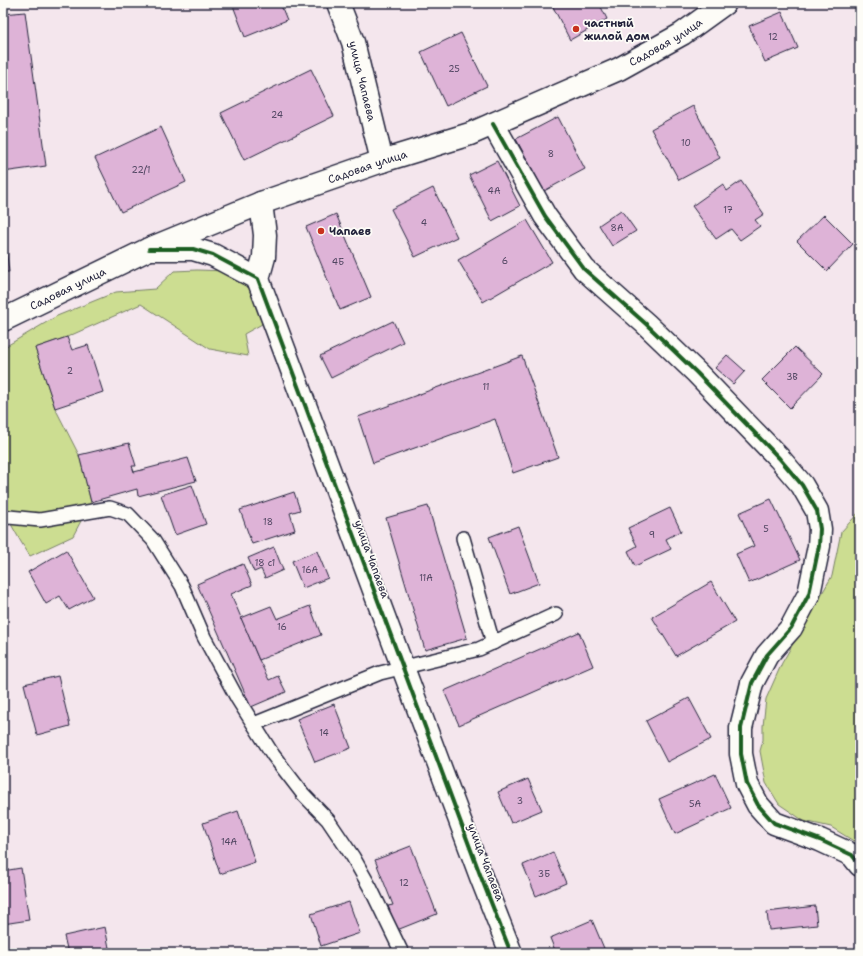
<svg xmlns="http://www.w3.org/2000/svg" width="863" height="956" font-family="'Shantell Sans',sans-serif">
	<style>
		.green { fill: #ccdd91; stroke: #778066 }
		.building { fill: #deb3d7; stroke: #22223b }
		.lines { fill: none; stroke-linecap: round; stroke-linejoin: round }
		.service-casing { stroke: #22223b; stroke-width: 16 }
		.minor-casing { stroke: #22223b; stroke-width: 25 }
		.service { stroke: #fdfcf7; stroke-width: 13 }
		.minor { stroke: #fdfcf7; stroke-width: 22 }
		.cycleway-casing { stroke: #fdfcf7; stroke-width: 6 }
		.cycleway { stroke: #1b5e20; stroke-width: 4 }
		.poi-dot { fill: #c8321e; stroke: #fdfcf7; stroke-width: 1.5 }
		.labels { text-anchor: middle; stroke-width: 3.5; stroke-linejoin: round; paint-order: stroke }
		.number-label { font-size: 9px; fill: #514662 }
		.poi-label { font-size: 11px; font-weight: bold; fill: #22223b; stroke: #fdfcf7; text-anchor: start }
		.street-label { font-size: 11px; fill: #22223b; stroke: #fdfcf7 }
	</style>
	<rect width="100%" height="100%" fill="#f4e6ed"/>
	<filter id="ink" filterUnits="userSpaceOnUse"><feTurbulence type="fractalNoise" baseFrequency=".025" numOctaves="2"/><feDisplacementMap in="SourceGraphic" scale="8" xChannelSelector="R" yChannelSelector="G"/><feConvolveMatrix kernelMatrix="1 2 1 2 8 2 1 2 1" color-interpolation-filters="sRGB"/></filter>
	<g filter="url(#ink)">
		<g class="green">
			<polygon points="197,270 228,271 250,287 262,316 262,324 244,334 248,356 210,349 141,304 67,337 35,348 55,408 79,455 91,502 73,536 30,556 21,542 3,510 3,348 57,316 116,292 155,289 174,271"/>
			<polygon points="860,511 860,845 831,827 804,821 779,804 766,783 760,751 763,740 763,726 766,699 782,663 832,576 841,532"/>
		</g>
		<g class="building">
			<polygon points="232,3 280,3 287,20 245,37"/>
			<polygon points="551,3 599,3 607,19 570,40"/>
			<polygon points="853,3 860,3 860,16"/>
			<polygon points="25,12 46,166 3,172 3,14"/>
			<polygon points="782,12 798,48 765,62 749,26"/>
			<polygon points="461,33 487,86 446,106 421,52"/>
			<polygon points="311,69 334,116 244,160 221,113"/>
			<polygon points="693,106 720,158 679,180 651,129"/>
			<polygon points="558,117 585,169 544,191 516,139"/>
			<polygon points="161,127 186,182 121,212 95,158"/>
			<polygon points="497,161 520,206 492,221 469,175"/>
			<polygon points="741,181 764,214 755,220 760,226 740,240 731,229 716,239 692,206 723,184 727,191"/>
			<polygon points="433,188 457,237 415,257 391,209"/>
			<polygon points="621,210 636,231 612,246 599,225"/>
			<polygon points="336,214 371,297 340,310 306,227"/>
			<polygon points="824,215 853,244 827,271 797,241"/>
			<polygon points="527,220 552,262 483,302 458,260"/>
			<polygon points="3,222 9,272 3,272"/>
			<polygon points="393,321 403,342 331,378 320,356"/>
			<polygon points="67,337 72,350 88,345 103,392 55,408 35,348"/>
			<polygon points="795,347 823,374 790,408 762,380"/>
			<polygon points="727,355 745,371 733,384 715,368"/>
			<polygon points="522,356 558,457 513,473 495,419 373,463 358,417"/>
			<polygon points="3,420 6,433 3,434"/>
			<polygon points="129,443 136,466 132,466 134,472 188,458 196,481 138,496 137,489 91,502 79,455"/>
			<polygon points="192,485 206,524 175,535 161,495"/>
			<polygon points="294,492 300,510 290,513 295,530 252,544 240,510"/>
			<polygon points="771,499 800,560 749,583 736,554 754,546 739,513"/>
			<polygon points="428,506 467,638 425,650 386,518"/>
			<polygon points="670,508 681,531 666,539 671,549 635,566 628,551 637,546 628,528"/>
			<polygon points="518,526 539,583 510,594 489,537"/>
			<polygon points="274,547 283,570 265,578 261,569 254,572 248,558"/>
			<polygon points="66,550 93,597 69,610 60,596 46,604 28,572"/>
			<polygon points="317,551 328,578 303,588 292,561"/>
			<polygon points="243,564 252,585 231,594 259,660 269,680 278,676 286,692 251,707 197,584"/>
			<polygon points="711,582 735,622 676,656 652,617"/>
			<polygon points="271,606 277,619 310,606 321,635 259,660 241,618"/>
			<polygon points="579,632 593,666 459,725 444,691"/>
			<polygon points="58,676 70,726 37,735 24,684"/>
			<polygon points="689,698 711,739 667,762 646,721"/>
			<polygon points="334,704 351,748 315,762 297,719"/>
			<polygon points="715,774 731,808 675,834 659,799"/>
			<polygon points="528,779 542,810 511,823 498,792"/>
			<polygon points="238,811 255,862 220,874 203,823"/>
			<polygon points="411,846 437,914 397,930 388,906 393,905 375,860"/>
			<polygon points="553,852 566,883 536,896 523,865"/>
			<polygon points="21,868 29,920 3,924 3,871"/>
			<polygon points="349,902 360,933 321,946 311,914"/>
			<polygon points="815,906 817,925 769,930 767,912"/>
			<polygon points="592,920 606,953 556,953 550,938"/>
			<polygon points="105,927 110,953 68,953 64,936"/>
		</g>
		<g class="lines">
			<defs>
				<g id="service">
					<polyline points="3,518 9,517 40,520 110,508 128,514 153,540 182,586 204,637 237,698 273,755 303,794 328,820 353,857 371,889 402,953"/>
					<polyline points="463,538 493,643"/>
					<polyline points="254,724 380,673 479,649 556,614"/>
				</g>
				<g id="minor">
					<path id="s1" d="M338 3 353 42 382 161"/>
					<polyline points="493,124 545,216 584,269 646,324 697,373 779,458 802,485 817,511 820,529 819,546 809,594 791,628 767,655 752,683 741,728 741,754 747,784 758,805 774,823 820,840 852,855 860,865"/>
					<polyline points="149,249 193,249 213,255 258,279 481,877 511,953"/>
					<polyline points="258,279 264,257 265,235 261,203"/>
					<path id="s2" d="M3 320 149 249 261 203 382 161 470 134 619 69 682 34 725 3"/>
				</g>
			</defs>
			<use href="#service" class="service-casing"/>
			<use href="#minor" class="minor-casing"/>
			<use href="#service" class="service"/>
			<use href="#minor" class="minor"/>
			<defs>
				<g id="cycleway">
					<polyline points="493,124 545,216 584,269 646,324 697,373 779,458 802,485 817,511 820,529 819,546 809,594 791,628 767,655 752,683 741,728 741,754 747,784 758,805 774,823 820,840 852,855 860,865"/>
					<polyline points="149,249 193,249 213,255 258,279 481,877 511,953"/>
				</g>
			</defs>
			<use href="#cycleway" class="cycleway-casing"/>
			<use href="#cycleway" class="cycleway"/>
		</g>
	</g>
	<g class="poi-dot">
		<circle cx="576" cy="29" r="4"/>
		<circle cx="321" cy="231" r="4"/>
	</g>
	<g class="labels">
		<g class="number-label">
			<text x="773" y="40">12</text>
			<text x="454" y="72">25</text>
			<text x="277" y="118">24</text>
			<text x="686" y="146">10</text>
			<text x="551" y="157">8</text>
			<text x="141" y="173">22/1</text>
			<text x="494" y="194">4А</text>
			<text x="728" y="213">17</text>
			<text x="424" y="226">4</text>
			<text x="617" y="231">8А</text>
			<text x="505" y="264">6</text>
			<text x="338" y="265">4Б</text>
			<text x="70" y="374">2</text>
			<text x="792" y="380">3В</text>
			<text x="486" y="390">11</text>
			<text x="268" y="525">18</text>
			<text x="766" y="532">5</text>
			<text x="652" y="538">9</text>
			<text x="265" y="566">18 с1</text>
			<text x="310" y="573">16А</text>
			<text x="426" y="581">11А</text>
			<text x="282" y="630">16</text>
			<text x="324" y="736">14</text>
			<text x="520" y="804">3</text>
			<text x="695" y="807">5А</text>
			<text x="229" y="845">14А</text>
			<text x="544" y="877">3Б</text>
			<text x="404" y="886">12</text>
		</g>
		<g class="poi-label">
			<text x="584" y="27">частный<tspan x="584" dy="13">жилой дом</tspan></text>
			<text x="329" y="235">Чапаев</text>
		</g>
		<g class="street-label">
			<text dy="4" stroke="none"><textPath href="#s2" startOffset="720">Садовая улица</textPath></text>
			<text dy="4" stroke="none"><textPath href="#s1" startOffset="82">улица Чапаева</textPath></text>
			<text dy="4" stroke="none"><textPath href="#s2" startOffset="396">Садовая улица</textPath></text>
			<text dy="4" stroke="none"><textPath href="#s2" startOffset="72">Садовая улица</textPath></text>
			<text transform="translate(372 559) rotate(70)" y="4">улица Чапаева</text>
			<text transform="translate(486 862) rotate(69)" y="4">улица Чапаева</text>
		</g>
	</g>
	<rect width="863" height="956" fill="none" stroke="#fdfcf7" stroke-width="16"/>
	<rect x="8" y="8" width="847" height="940" fill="none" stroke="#22223b" stroke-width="1.5" filter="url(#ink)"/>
</svg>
